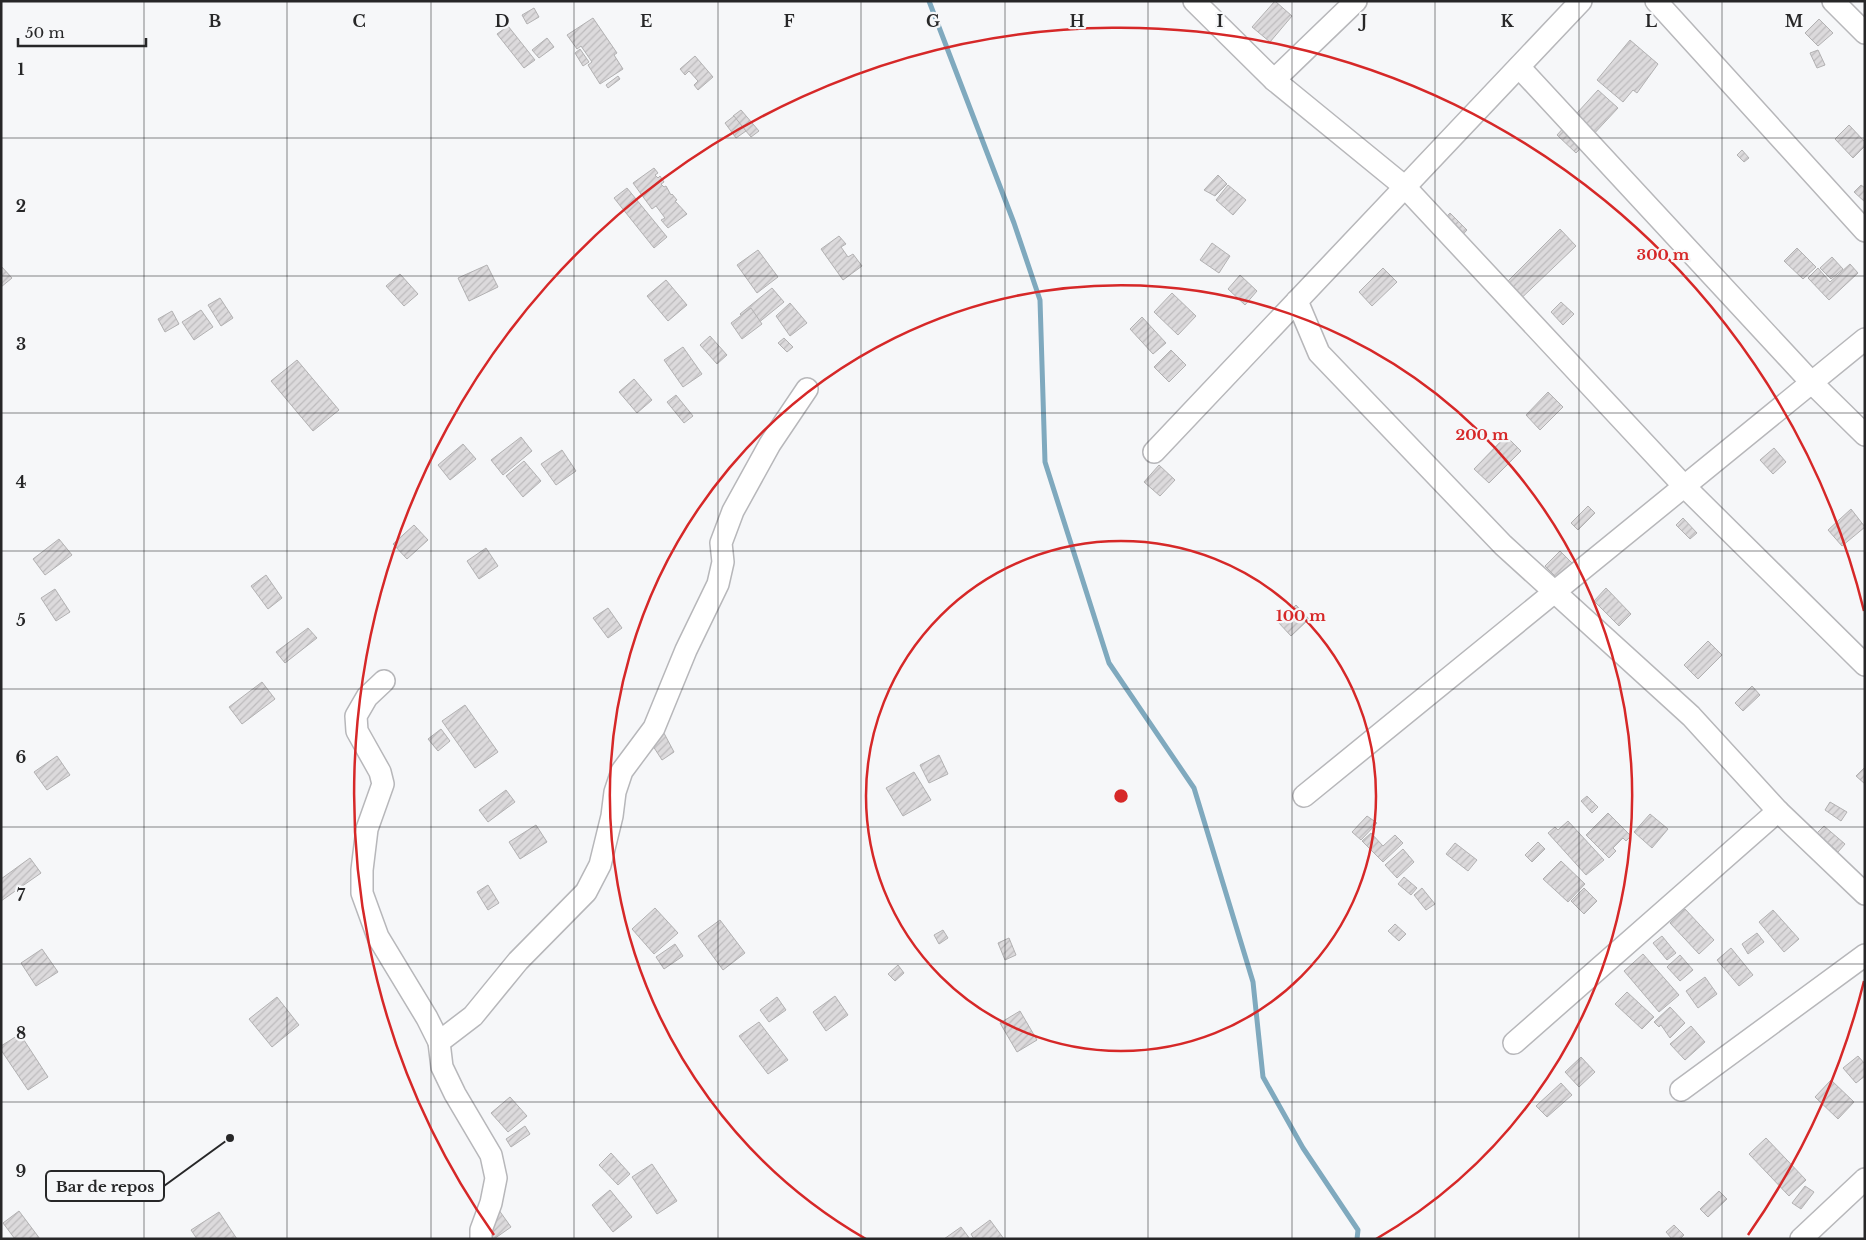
<svg xmlns="http://www.w3.org/2000/svg" width="1866" height="1240" font-family="'Libre Baskerville',serif">
	<style>
		.lines { fill: none; stroke-linecap: round; stroke-linejoin: round }
		.stream { stroke: #7fa9be; stroke-width: 5 }
		.building { fill: url(#building-hatch); stroke: #b2b1b2 }
		.minor-casing { stroke: #b7b7ba; stroke-width: 24 }
		.minor { stroke: #fff; stroke-width: 21 }
		.grid { fill: none; stroke: #272728; stroke-width: 1; stroke-opacity: 0.55 }
		.ring { fill: none; stroke: #d62828; stroke-width: 2.5 }
		.grid-label { font-size: 16px; text-anchor: middle; font-weight: bold; fill: #272728; stroke: #f6f7f9; stroke-width: 4.5; stroke-linejoin: round; paint-order: stroke }
		.centre { fill: #d62828; stroke: #f6f7f9; stroke-width: 2.5 }
		.ring-label { font-size: 15px; text-anchor: middle; font-weight: bold; fill: #d62828; stroke: #f6f7f9; stroke-width: 4.5; stroke-linejoin: round; paint-order: stroke }
		.leader { fill: none; stroke: #272728; stroke-width: 2 }
		.callout-dot { fill: #272728; stroke: #f6f7f9; stroke-width: 2 }
		.callout { fill: #f6f7f9; stroke: #272728; stroke-width: 2 }
		.callout-label { font-size: 15px; text-anchor: middle; font-weight: bold; fill: #272728 }
	</style>
	<defs>
		<pattern id="building-hatch" width="6" height="6" patternUnits="userSpaceOnUse" patternTransform="scale(1.25)"><rect width="6" height="6" fill="#dcdadc"/><path d="M-1 1l2-2M0 6l6-6M5 7l2-2" fill="none" stroke="#bdbbbd"/></pattern>
	</defs>
	<rect width="100%" height="100%" fill="#f6f7f9"/>
	<g class="lines">
		<polyline class="stream" points="929,1 1014,223 1040,300 1045,462 1109,663 1194,788 1253,982 1263,1077 1303,1148 1358,1230 1357,1239"/>
	</g>
	<g class="building">
		<polygon points="1275,1 1292,16 1270,42 1252,27"/>
		<polygon points="534,8 539,17 527,24 522,15"/>
		<polygon points="593,18 617,53 614,55 623,69 600,84 588,65 592,62 581,46 577,49 567,35"/>
		<polygon points="1819,19 1833,33 1818,46 1805,33"/>
		<polygon points="508,26 535,60 524,68 497,34"/>
		<polygon points="547,38 554,47 539,58 532,50"/>
		<polygon points="1630,40 1658,64 1637,93 1633,90 1623,102 1597,80"/>
		<polygon points="580,49 589,62 583,66 575,53"/>
		<polygon points="1818,50 1825,65 1817,68 1810,53"/>
		<polygon points="695,56 713,77 698,90 694,85 698,81 689,71 685,75 680,69"/>
		<polygon points="618,76 620,79 608,88 606,85"/>
		<polygon points="1598,90 1618,108 1576,153 1557,135"/>
		<polygon points="741,110 759,131 751,137 733,116"/>
		<polygon points="734,116 746,131 736,138 725,123"/>
		<polygon points="1849,125 1865,142 1865,146 1853,158 1835,139"/>
		<polygon points="1742,150 1749,158 1744,162 1737,155"/>
		<polygon points="654,168 658,173 655,175 658,178 660,176 664,182 661,184 664,187 666,186 671,195 672,194 677,200 675,201 687,214 668,228 661,220 665,218 656,206 652,209 633,183"/>
		<polygon points="1218,175 1227,184 1215,196 1204,190"/>
		<polygon points="1228,185 1246,200 1233,215 1216,200"/>
		<polygon points="1861,185 1865,188 1865,202 1854,192"/>
		<polygon points="627,188 667,237 654,248 614,198"/>
		<polygon points="1450,213 1467,230 1454,244 1437,227"/>
		<polygon points="1560,229 1576,246 1511,308 1496,293"/>
		<polygon points="839,236 846,244 841,247 848,257 853,254 862,266 843,280 821,249"/>
		<polygon points="1212,243 1230,256 1219,273 1200,260"/>
		<polygon points="1797,248 1816,267 1803,279 1784,261"/>
		<polygon points="758,250 778,277 757,293 737,265"/>
		<polygon points="1832,257 1843,269 1831,279 1820,268"/>
		<polygon points="1850,264 1858,273 1829,300 1808,278 1818,268 1830,282"/>
		<polygon points="487,265 498,287 469,301 458,278"/>
		<polygon points="1,266 12,278 1,287"/>
		<polygon points="1383,268 1397,282 1372,306 1359,292"/>
		<polygon points="400,274 418,294 404,306 386,286"/>
		<polygon points="1240,275 1257,291 1245,305 1228,289"/>
		<polygon points="666,280 687,305 668,321 647,296"/>
		<polygon points="772,288 784,302 752,328 740,314"/>
		<polygon points="1172,293 1196,316 1178,335 1154,312"/>
		<polygon points="220,298 233,318 221,326 208,305"/>
		<polygon points="1561,302 1574,314 1563,325 1551,312"/>
		<polygon points="790,303 807,323 790,336 776,316"/>
		<polygon points="751,308 762,324 742,339 731,323"/>
		<polygon points="201,310 213,327 194,340 182,322"/>
		<polygon points="172,311 179,324 165,332 158,319"/>
		<polygon points="1142,317 1166,343 1153,354 1130,329"/>
		<polygon points="710,336 727,355 717,364 700,345"/>
		<polygon points="784,338 793,347 787,352 778,343"/>
		<polygon points="683,347 702,374 683,387 664,360"/>
		<polygon points="1171,350 1186,365 1169,382 1154,367"/>
		<polygon points="297,360 339,410 313,431 271,381"/>
		<polygon points="634,379 652,400 637,413 619,392"/>
		<polygon points="1548,392 1563,407 1540,430 1526,415"/>
		<polygon points="676,395 693,416 684,423 667,402"/>
		<polygon points="1506,436 1521,451 1489,483 1474,469"/>
		<polygon points="521,437 532,451 503,475 491,460"/>
		<polygon points="463,444 476,459 450,480 438,465"/>
		<polygon points="1774,448 1786,462 1773,474 1760,460"/>
		<polygon points="562,450 576,471 556,485 541,464"/>
		<polygon points="524,461 541,481 523,497 506,476"/>
		<polygon points="1159,465 1175,480 1160,496 1144,482"/>
		<polygon points="1588,506 1595,513 1578,530 1571,523"/>
		<polygon points="1851,509 1865,527 1842,546 1828,530"/>
		<polygon points="1683,518 1697,533 1690,539 1676,525"/>
		<polygon points="414,525 428,540 407,559 393,544"/>
		<polygon points="59,539 72,555 45,575 33,559"/>
		<polygon points="486,548 498,566 479,579 467,561"/>
		<polygon points="1560,551 1572,563 1557,578 1545,566"/>
		<polygon points="266,575 282,598 268,609 251,586"/>
		<polygon points="1606,588 1631,614 1619,626 1594,601"/>
		<polygon points="55,589 70,612 56,621 41,598"/>
		<polygon points="1296,605 1309,619 1291,636 1278,622"/>
		<polygon points="608,608 622,628 608,638 593,618"/>
		<polygon points="308,628 317,638 285,663 276,652"/>
		<polygon points="1708,641 1722,655 1698,679 1684,665"/>
		<polygon points="262,682 275,699 242,724 229,707"/>
		<polygon points="1752,686 1760,695 1743,711 1735,703"/>
		<polygon points="465,705 498,752 475,768 442,721"/>
		<polygon points="657,720 674,752 662,760 642,729"/>
		<polygon points="441,729 450,741 438,751 428,739"/>
		<polygon points="939,755 948,774 929,783 920,765"/>
		<polygon points="57,756 70,775 47,790 34,772"/>
		<polygon points="1865,767 1865,784 1856,776"/>
		<polygon points="914,772 931,800 903,816 886,788"/>
		<polygon points="506,790 515,802 488,822 479,810"/>
		<polygon points="1587,796 1598,807 1592,813 1581,801"/>
		<polygon points="1830,802 1847,812 1841,821 1825,810"/>
		<polygon points="1608,813 1631,836 1626,841 1623,838 1613,848 1616,851 1609,858 1586,835"/>
		<polygon points="1650,814 1668,829 1652,848 1634,832"/>
		<polygon points="1367,816 1377,823 1361,840 1352,832"/>
		<polygon points="1568,821 1604,860 1586,875 1548,833 1555,827 1558,830"/>
		<polygon points="536,825 547,842 520,859 509,842"/>
		<polygon points="1824,826 1845,844 1838,852 1817,833"/>
		<polygon points="1371,833 1383,846 1395,835 1403,843 1383,862 1362,841"/>
		<polygon points="1538,842 1545,849 1532,862 1525,855"/>
		<polygon points="1455,843 1477,860 1468,871 1446,854"/>
		<polygon points="1403,849 1414,862 1397,878 1385,865"/>
		<polygon points="30,858 41,873 1,901 1,879"/>
		<polygon points="1561,861 1585,884 1568,902 1543,879"/>
		<polygon points="1404,877 1417,888 1411,895 1398,884"/>
		<polygon points="488,885 499,903 488,910 477,892"/>
		<polygon points="1422,888 1435,904 1426,910 1414,895"/>
		<polygon points="1584,888 1597,901 1584,914 1571,901"/>
		<polygon points="655,908 678,933 654,954 632,929"/>
		<polygon points="1685,909 1714,940 1699,954 1670,923"/>
		<polygon points="1773,910 1799,939 1784,952 1759,922"/>
		<polygon points="720,920 745,953 723,970 698,936"/>
		<polygon points="1395,924 1406,934 1399,941 1388,931"/>
		<polygon points="943,930 948,938 939,944 934,935"/>
		<polygon points="1757,933 1764,942 1748,954 1742,944"/>
		<polygon points="1662,936 1676,953 1667,960 1653,943"/>
		<polygon points="1009,938 1016,955 1005,960 998,943"/>
		<polygon points="675,944 683,956 664,969 656,957"/>
		<polygon points="1731,948 1753,975 1739,986 1717,960"/>
		<polygon points="42,949 58,972 36,986 21,963"/>
		<polygon points="1643,954 1679,995 1659,1012 1624,971"/>
		<polygon points="1680,955 1693,970 1680,981 1667,967"/>
		<polygon points="898,965 904,973 895,981 888,974"/>
		<polygon points="1705,977 1717,994 1698,1008 1686,991"/>
		<polygon points="1627,992 1654,1017 1642,1029 1615,1004"/>
		<polygon points="835,996 848,1015 826,1031 813,1012"/>
		<polygon points="277,997 299,1025 272,1047 249,1019"/>
		<polygon points="777,997 786,1010 769,1022 760,1010"/>
		<polygon points="1670,1007 1685,1023 1670,1038 1661,1025 1659,1027 1654,1022"/>
		<polygon points="1020,1011 1037,1040 1017,1052 1000,1023"/>
		<polygon points="759,1022 788,1060 768,1074 739,1036"/>
		<polygon points="1691,1026 1705,1042 1685,1060 1670,1044"/>
		<polygon points="20,1034 48,1077 28,1090 1,1050 1,1046"/>
		<polygon points="1858,1056 1865,1064 1865,1076 1856,1083 1843,1068"/>
		<polygon points="1581,1057 1595,1072 1579,1087 1565,1072"/>
		<polygon points="1831,1080 1854,1102 1838,1119 1815,1097"/>
		<polygon points="1561,1083 1572,1095 1547,1117 1536,1106"/>
		<polygon points="510,1097 527,1116 508,1132 491,1113"/>
		<polygon points="525,1126 530,1134 511,1147 506,1139"/>
		<polygon points="1766,1138 1806,1180 1789,1196 1749,1154"/>
		<polygon points="611,1153 630,1174 618,1185 599,1165"/>
		<polygon points="652,1164 677,1201 657,1214 632,1177"/>
		<polygon points="1805,1186 1814,1192 1801,1209 1792,1203"/>
		<polygon points="610,1190 632,1217 613,1232 592,1205"/>
		<polygon points="1719,1191 1727,1199 1708,1217 1700,1209"/>
		<polygon points="496,1206 511,1227 494,1239 489,1239"/>
		<polygon points="19,1211 40,1239 15,1239 3,1223"/>
		<polygon points="219,1212 237,1239 197,1239 191,1230"/>
		<polygon points="990,1220 1004,1239 974,1239 971,1234"/>
		<polygon points="1674,1225 1684,1235 1680,1239 1672,1239 1666,1232"/>
		<polygon points="961,1227 970,1239 944,1239"/>
	</g>
	<g class="lines">
		<defs>
			<g id="minor">
				<polyline points="1194,1 1274,80 1405,187 1684,486 1865,665"/>
				<polyline points="1656,1 1865,231"/>
				<polyline points="1833,1 1865,33"/>
				<polyline points="1519,67 1811,382 1865,435"/>
				<polyline points="1274,80 1356,1"/>
				<polyline points="1297,301 1319,353 1503,545 1691,716 1778,811 1865,894"/>
				<polyline points="1154,452 1581,1"/>
				<polyline points="384,681 367,697 356,716 357,731 380,772 383,784 367,829 362,870 362,893 378,937 427,1018 439,1042 442,1067 455,1094 491,1155 496,1178 491,1203 481,1230 481,1239"/>
				<polyline points="1304,796 1865,339"/>
				<polyline points="439,1042 473,1016 518,961 586,892 600,865 612,816 615,792 622,771 654,728 686,650 718,584 723,562 721,543 733,511 770,444 807,389"/>
				<polyline points="1514,1043 1778,811"/>
				<polyline points="1681,1090 1865,955"/>
				<polyline points="1801,1239 1865,1179"/>
			</g>
		</defs>
		<use href="#minor" class="minor-casing"/>
		<use href="#minor" class="minor"/>
	</g>
	<path class="grid" d="M144 1V1239M287 1V1239M431 1V1239M574 1V1239M718 1V1239M861 1V1239M1005 1V1239M1148 1V1239M1292 1V1239M1435 1V1239M1579 1V1239M1722 1V1239M1 138H1865M1 276H1865M1 413H1865M1 551H1865M1 689H1865M1 827H1865M1 964H1865M1 1102H1865"/>
	<g class="ring">
		<circle cx="1121" cy="796" r="255"/>
		<path d="M866 1239A511 511 0 1 1 1376 1239"/>
		<path d="M1864 981A766 766 0 0 1 1748 1235M494 1235A766 766 0 1 1 1864 611"/>
	</g>
	<g class="grid-label">
		<text x="215" y="27">B</text>
		<text x="359" y="27">C</text>
		<text x="502" y="27">D</text>
		<text x="646" y="27">E</text>
		<text x="789" y="27">F</text>
		<text x="933" y="27">G</text>
		<text x="1077" y="27">H</text>
		<text x="1220" y="27">I</text>
		<text x="1364" y="27">J</text>
		<text x="1507" y="27">K</text>
		<text x="1651" y="27">L</text>
		<text x="1794" y="27">M</text>
		<text x="21" y="75">1</text>
		<text x="21" y="212">2</text>
		<text x="21" y="350">3</text>
		<text x="21" y="488">4</text>
		<text x="21" y="626">5</text>
		<text x="21" y="763">6</text>
		<text x="21" y="901">7</text>
		<text x="21" y="1039">8</text>
		<text x="21" y="1177">9</text>
	</g>
	<circle cx="1121" cy="796" r="8" class="centre"/>
	<g class="ring-label">
		<text x="1663" y="260">300 m</text>
		<text x="1482" y="440">200 m</text>
		<text x="1301" y="621">100 m</text>
	</g>
	<path class="leader" d="M230 1138L164 1186"/>
	<circle class="callout-dot" cx="230" cy="1138" r="5"/>
	<rect class="callout" x="46" y="1171" width="118" height="30" rx="5"/>
	<g class="callout-label">
		<text x="105" y="1192">Bar de repos</text>
	</g>
	<rect width="1866" height="1240" fill="none" stroke="#272728" stroke-width="5"/>
	<path d="M18 38v8h128v-8" fill="none" stroke="#272728" stroke-width="2.5"/>
	<text x="25" y="38" font-size="15" fill="#272728" stroke="#f6f7f9" stroke-width="4" paint-order="stroke">50 m</text>
</svg>
